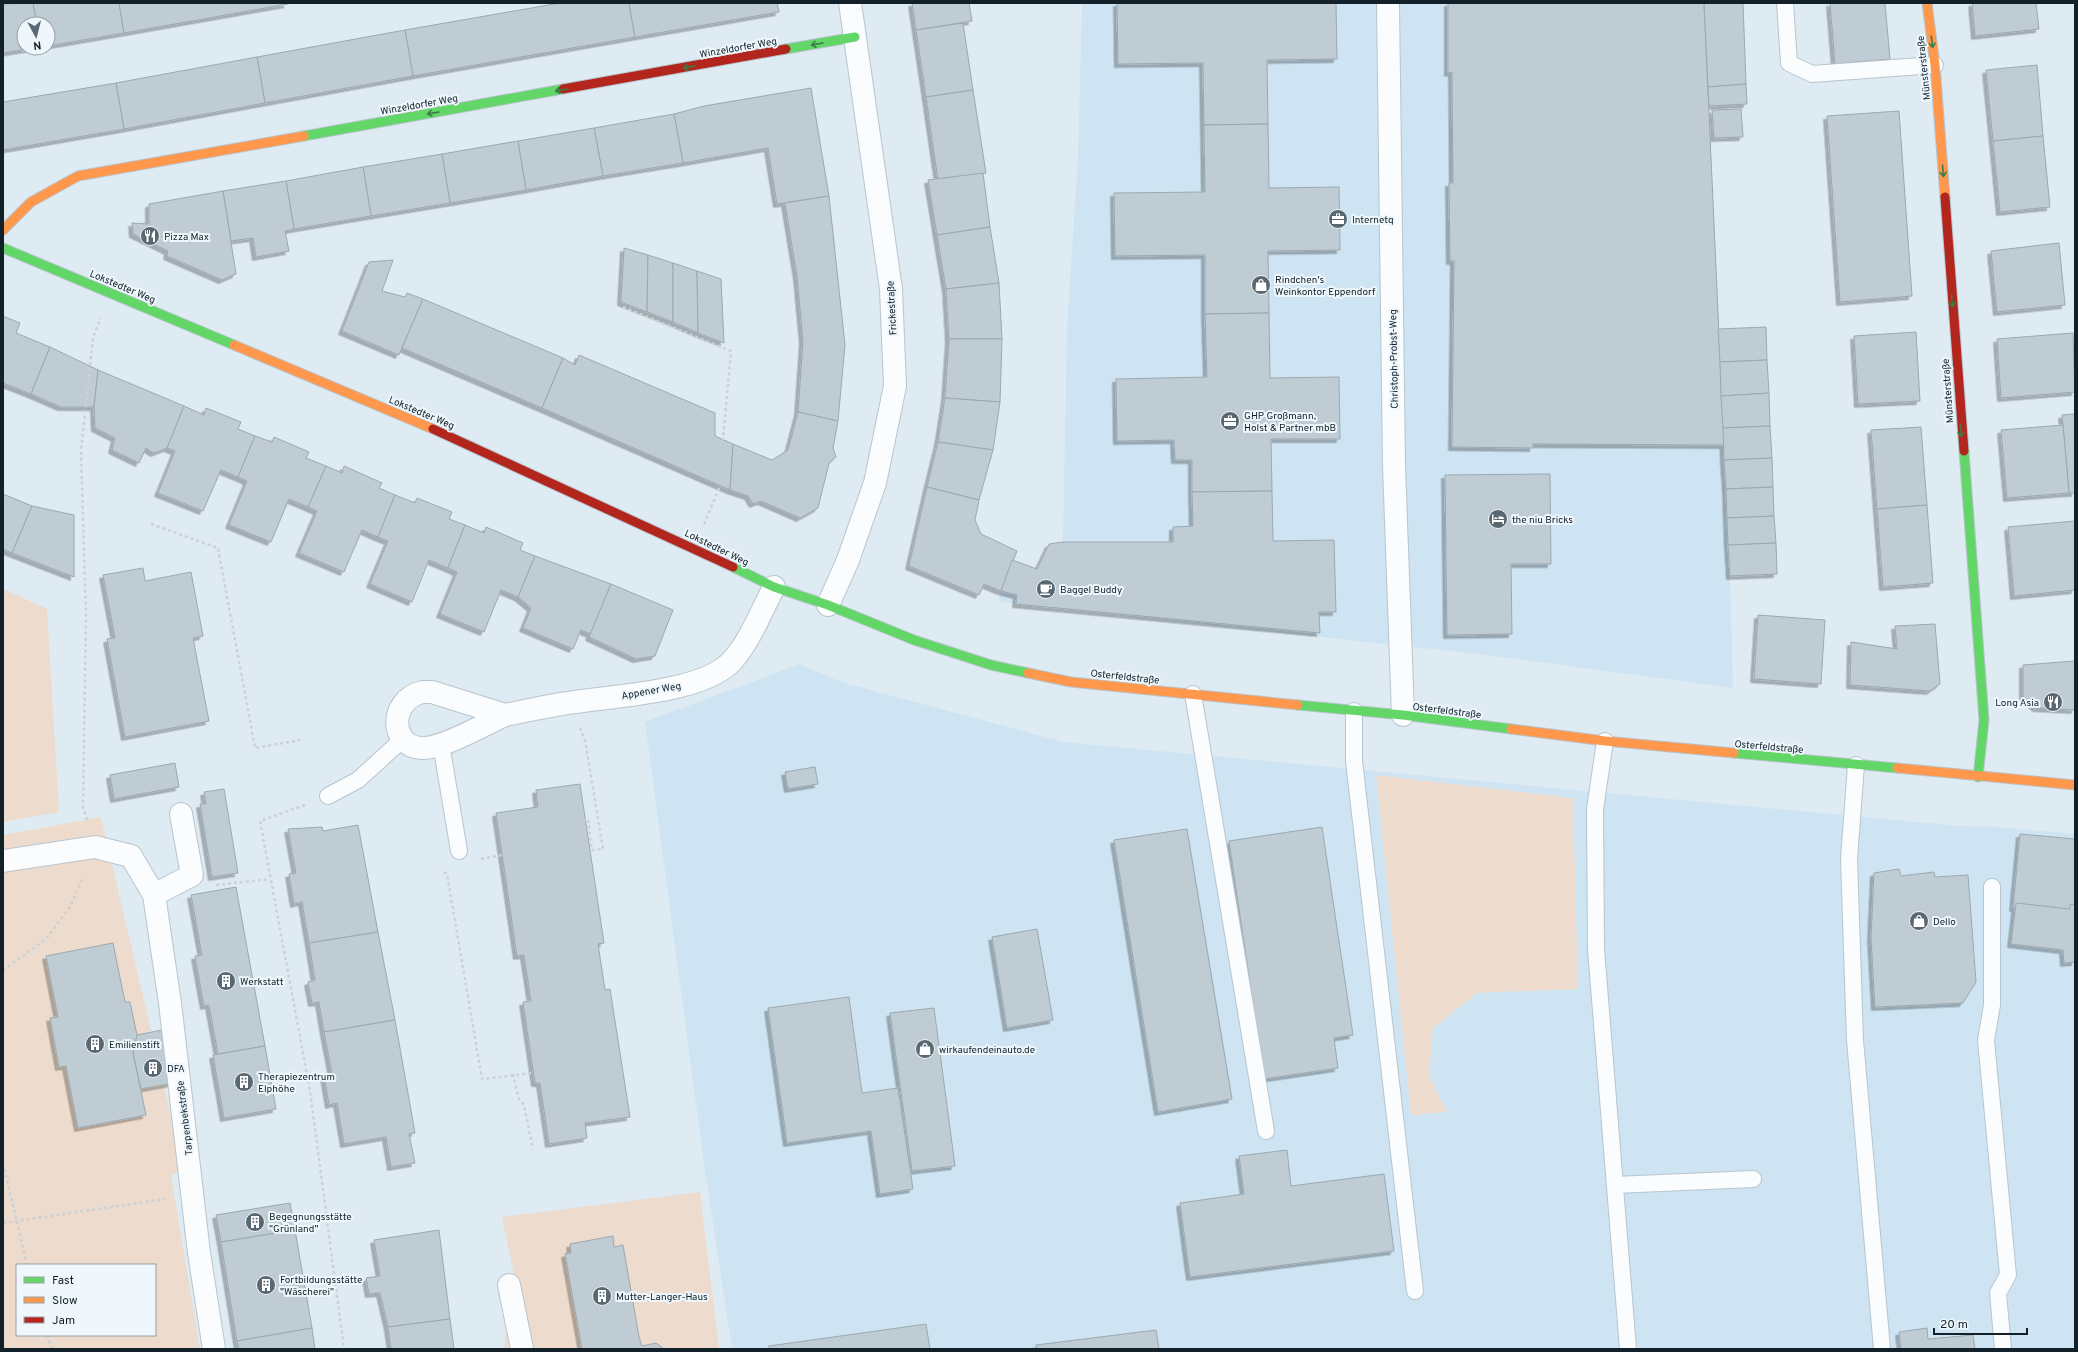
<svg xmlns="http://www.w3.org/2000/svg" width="2078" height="1352" font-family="Overpass,sans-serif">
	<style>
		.built { fill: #cee4f2 }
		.green { fill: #eddbcd; fill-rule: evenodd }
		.building { fill: #bfccd4; stroke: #9ba8b0; filter: url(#shadow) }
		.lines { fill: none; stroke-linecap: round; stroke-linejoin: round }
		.lane-casing { stroke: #b8c5ce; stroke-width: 18 }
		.street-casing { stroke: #b8c5ce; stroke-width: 24 }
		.fast-casing { stroke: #b8c5ce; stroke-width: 11 }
		.slow-casing { stroke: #b8c5ce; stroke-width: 11 }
		.jam-casing { stroke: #b8c5ce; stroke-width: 11 }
		.path { stroke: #ccd1d4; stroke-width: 2.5; stroke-dasharray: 3 3; stroke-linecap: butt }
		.lane { stroke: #fafcfd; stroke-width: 16 }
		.street { stroke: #fafcfd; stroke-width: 22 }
		.fast { stroke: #63d668; stroke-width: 9 }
		.slow { stroke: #ff974d; stroke-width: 9 }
		.jam { stroke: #b3261e; stroke-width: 9 }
		.oneway { stroke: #3a7b48 }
		.labels { text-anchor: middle; stroke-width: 4; stroke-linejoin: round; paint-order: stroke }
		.street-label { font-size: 10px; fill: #112029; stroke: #eff7fc }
		.poi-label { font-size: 10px; fill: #112029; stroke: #eff7fc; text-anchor: start }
	</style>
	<defs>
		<filter id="shadow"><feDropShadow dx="-3.5" dy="3.5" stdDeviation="0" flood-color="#0004"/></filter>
	</defs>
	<rect width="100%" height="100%" fill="#deebf3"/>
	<g class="built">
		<polygon points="1082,3 1704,3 1730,576 1733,688 1487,655 1016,604 998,601 1012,560 1037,569 1049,544 1063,542 1067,327 1078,159"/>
		<polygon points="800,664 841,682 1063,742 1960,826 1997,827 2075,834 2075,1349 732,1349 704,1164 645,722"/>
	</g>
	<g class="green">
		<polygon points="3,589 47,609 59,812 3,822"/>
		<polygon points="1376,775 1573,798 1578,989 1477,993 1433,1028 1429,1076 1447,1112 1411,1115"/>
		<path d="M101 817 183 1168 171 1176 200 1349H3V835ZM17 1265H155V1335H17Z"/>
		<polygon points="700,1192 719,1349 504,1349 514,1275 502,1217"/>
	</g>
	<g class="building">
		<polygon points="33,3 37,24 24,24 24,48 34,48 3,53 3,4"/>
		<polygon points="33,3 119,3 124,33 48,46 48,24 37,24"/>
		<polygon points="119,3 287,3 288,4 124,33"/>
		<polygon points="560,3 629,3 635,37 413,76 405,30"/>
		<polygon points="629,3 777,3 779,12 635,37"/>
		<polygon points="912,3 969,3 972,21 916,30"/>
		<polygon points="1117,3 1336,3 1337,59 1267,60 1268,124 1204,125 1203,63 1118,64"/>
		<polygon points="1448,3 1704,3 1724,445 1533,444 1533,448 1452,447 1454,261 1450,261 1449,183 1453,183 1452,72 1448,73"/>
		<polygon points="1704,3 1743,3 1746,84 1708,87"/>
		<polygon points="1830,3 1885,3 1890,59 1835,64"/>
		<polygon points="1972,3 2036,3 2039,29 1975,36"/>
		<polygon points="963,23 973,90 926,97 916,30"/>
		<polygon points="405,30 413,76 265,103 257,57"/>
		<polygon points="257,57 265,103 124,129 116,83"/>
		<polygon points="2037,65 2043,136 1993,141 1986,70"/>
		<polygon points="116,83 124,129 3,150 3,102"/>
		<polygon points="1746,84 1747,104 1709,106 1708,87"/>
		<polygon points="811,88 829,196 777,204 768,148 683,163 674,114 704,106"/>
		<polygon points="973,90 986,173 938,180 926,97"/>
		<polygon points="1741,109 1743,137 1714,138 1712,110"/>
		<polygon points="1899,111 1912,296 1840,302 1827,116"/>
		<polygon points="674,114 683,163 603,176 594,128"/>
		<polygon points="1268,124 1269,188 1339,187 1340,250 1268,251 1269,313 1205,314 1205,255 1115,256 1114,193 1205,192 1204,125"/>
		<polygon points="594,128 603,176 526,190 518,141"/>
		<polygon points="2043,136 2050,207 2000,212 1993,141"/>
		<polygon points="518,141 526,190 450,203 442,154"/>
		<polygon points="442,154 450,203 371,216 363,167"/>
		<polygon points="363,167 371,216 294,229 286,181"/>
		<polygon points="983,173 990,227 937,235 928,180"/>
		<polygon points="286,181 294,229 285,231 289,251 256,257 253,238 231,241 223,191"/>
		<polygon points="223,191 236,274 222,280 167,256 168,251 133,234 132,223 149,224 149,204"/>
		<polygon points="829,196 845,345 838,421 798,412 803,341 797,276 785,203"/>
		<polygon points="990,227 999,283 946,289 937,235"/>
		<polygon points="2059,243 2065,305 1997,312 1991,251"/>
		<polygon points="624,248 648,255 647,312 621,302"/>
		<polygon points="648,255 673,263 673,322 647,312"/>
		<polygon points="393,260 382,291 405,297 407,293 423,299 399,355 342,331 369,262"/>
		<polygon points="673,263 697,271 698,333 673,322"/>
		<polygon points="697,271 721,279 724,343 698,333"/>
		<polygon points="999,283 1002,339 949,339 946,289"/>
		<polygon points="423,299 563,358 542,408 402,348"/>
		<polygon points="1269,313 1270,378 1339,377 1340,439 1271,439 1272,491 1192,492 1192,460 1175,460 1174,440 1117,441 1116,379 1207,377 1205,314"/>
		<polygon points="3,316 20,323 16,333 50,347 31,394 3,383"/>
		<polygon points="1766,327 1767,360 1720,362 1718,329"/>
		<polygon points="1916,332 1920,401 1858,404 1854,336"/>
		<polygon points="2073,333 2075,392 2001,398 1997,339"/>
		<polygon points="949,339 1002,339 1000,402 945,398"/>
		<polygon points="50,347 98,370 94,407 61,407 31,394"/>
		<polygon points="579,355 715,413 715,436 733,444 730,490 542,408 563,358 575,365"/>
		<polygon points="1767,360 1769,393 1721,396 1720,362"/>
		<polygon points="98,370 184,406 167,448 154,453 146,448 139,463 112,450 115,438 95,428 94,407"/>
		<polygon points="1769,393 1770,426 1723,428 1721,396"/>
		<polygon points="945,398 1000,402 993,450 938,442"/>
		<polygon points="184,406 204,415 206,408 241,422 238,429 255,436 238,477 221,470 203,511 158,493 175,451 167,448"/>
		<polygon points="798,412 838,421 833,448 836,457 829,463 818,508 800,518 761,501 753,504 748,496 730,490 733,444 772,460 788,450"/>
		<polygon points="2075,414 2075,493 2069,493 2062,415"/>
		<polygon points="2063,425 2069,493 2007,498 2001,430"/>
		<polygon points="1770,426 1772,458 1724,460 1723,428"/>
		<polygon points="1921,427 1927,505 1877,509 1871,430"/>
		<polygon points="255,436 272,442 274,437 309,452 306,458 326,466 308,507 289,499 271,542 229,525 247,481 238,477"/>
		<polygon points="938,442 993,450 979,500 927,487"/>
		<polygon points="1772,458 1773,487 1726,489 1724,460"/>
		<polygon points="326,466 342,473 344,466 382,483 379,488 395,495 378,537 362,530 344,572 299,553 317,511 308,507"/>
		<polygon points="1550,474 1551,564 1511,564 1512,634 1447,635 1445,475"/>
		<polygon points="927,487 979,500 975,520 981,534 1017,551 1001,591 984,584 979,595 909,566"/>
		<polygon points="1773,487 1774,516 1727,518 1726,489"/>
		<polygon points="1272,491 1273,541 1334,540 1336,612 1319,612 1320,633 1016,604 1017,595 1001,591 1012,560 1037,569 1049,544 1063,542 1173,542 1173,527 1193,526 1192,492"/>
		<polygon points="3,494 32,506 12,553 3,549"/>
		<polygon points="395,495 415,503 417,498 452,512 449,519 465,525 448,568 429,560 412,602 370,584 388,541 378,537"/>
		<polygon points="1927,505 1933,583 1883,587 1877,509"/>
		<polygon points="32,506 74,515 74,577 12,553"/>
		<polygon points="1774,516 1776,543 1728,545 1727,518"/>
		<polygon points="2075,521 2075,590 2014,596 2008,527"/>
		<polygon points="465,525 484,533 486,527 523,543 520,550 535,556 518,597 501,590 484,632 440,614 457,572 448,568"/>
		<polygon points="1776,543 1777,574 1730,576 1728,545"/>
		<polygon points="535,556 611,584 591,634 581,630 573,649 523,628 531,608 518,597"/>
		<polygon points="143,568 145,581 191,572 203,636 193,638 209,721 125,737 107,639 115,638 103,575"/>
		<polygon points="611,584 673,610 655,656 636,659 589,637"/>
		<polygon points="1758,615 1825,620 1821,684 1754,679"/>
		<polygon points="1935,624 1940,684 1930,691 1850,685 1851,642 1897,649 1895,626"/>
		<polygon points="2075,661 2075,710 2036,708 2023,696 2023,665"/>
		<polygon points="175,763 179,787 114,799 110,775"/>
		<polygon points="815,767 818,784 788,789 785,772"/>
		<polygon points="580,784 604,943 598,944 605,990 610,989 630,1117 585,1123 587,1138 549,1144 540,1083 535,1083 523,1002 531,1001 524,955 517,956 496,813 538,807 536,790"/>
		<polygon points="224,789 238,873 212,877 200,804 206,804 204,792"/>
		<polygon points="358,825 378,932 309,943 302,902 294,904 289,874 296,873 288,829 322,827 323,831"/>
		<polygon points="1322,827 1353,1035 1334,1038 1338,1068 1264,1079 1229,841"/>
		<polygon points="1187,829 1232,1099 1158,1112 1114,840"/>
		<polygon points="2020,834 2075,839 2075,913 2013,908"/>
		<polygon points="1899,869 1901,876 1934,872 1935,877 1968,875 1976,982 1963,1003 1875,1007 1871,938 1874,873"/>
		<polygon points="236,887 265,1046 218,1054 209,1005 204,1006 195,956 202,955 191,895"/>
		<polygon points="2016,903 2070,909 2070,904 2075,905 2075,962 2064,963 2063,950 2011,944"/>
		<polygon points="1037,929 1053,1020 1007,1028 992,937"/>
		<polygon points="378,932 395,1020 324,1032 319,1002 312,1003 308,982 315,980 309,943"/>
		<polygon points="113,943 125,1002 130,1002 137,1035 133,1053 146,1115 78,1128 66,1066 59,1067 50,1018 58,1017 46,956"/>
		<polygon points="849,997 862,1093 898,1088 913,1189 880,1194 871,1131 787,1143 768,1008"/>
		<polygon points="934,1008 955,1166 912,1171 890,1013"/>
		<polygon points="395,1020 415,1133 409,1134 415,1163 391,1167 386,1137 344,1144 337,1103 329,1105 324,1075 332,1074 324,1032"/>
		<polygon points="162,1030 173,1083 141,1089 133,1053 137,1035"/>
		<polygon points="265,1046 276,1109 224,1118 213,1055"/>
		<polygon points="1287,1150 1291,1186 1384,1174 1394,1251 1190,1277 1180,1203 1244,1194 1239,1156"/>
		<polygon points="290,1203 295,1230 221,1242 216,1215"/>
		<polygon points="295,1230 312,1328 237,1341 221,1242"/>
		<polygon points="439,1230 450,1319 388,1327 380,1293 369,1294 366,1278 380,1276 374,1240"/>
		<polygon points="613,1236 614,1247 623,1245 639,1337 642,1346 656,1343 664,1349 582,1349 565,1254 571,1253 570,1244"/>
		<polygon points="450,1319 454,1349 391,1349 388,1327"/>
		<polygon points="926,1324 930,1349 769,1349 769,1346"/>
		<polygon points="312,1328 315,1349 239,1349 237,1341"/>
		<polygon points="1927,1328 1928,1339 1973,1335 1975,1349 1901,1349 1899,1332"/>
		<polygon points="1156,1330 1159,1349 1036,1349 1036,1345"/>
	</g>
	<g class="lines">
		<defs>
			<g id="lane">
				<polyline points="1785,3 1789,63 1812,74 1935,65"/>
				<polyline points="1193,694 1266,1131"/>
				<polyline points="1354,711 1354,761 1415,1291"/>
				<polyline points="1605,741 1595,809 1596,949 1628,1349"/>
				<polyline points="441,744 459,851"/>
				<polyline points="1856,765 1849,859 1855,1040 1882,1349"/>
				<polyline points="328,796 358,780 403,739"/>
				<polyline points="1992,887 1992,1005 1986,1040 2008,1275 1998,1293 2003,1349"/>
				<polyline points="1615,1185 1753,1179"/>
			</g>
			<g id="street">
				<polyline points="1388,3 1394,466 1403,715"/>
				<polyline points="828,605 848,560 875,483 895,386 891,289 850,3"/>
				<path d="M422 692H432L505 715C485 724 442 749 422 748 390 747 388 701 422 692Z"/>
				<path d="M505 715C526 711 547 706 568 703 610 696 703 693 732 661 750 641 761 612 774 587"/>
				<polyline points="3,861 95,847 131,856 154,895 170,1003 199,1253 214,1349"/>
				<polyline points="154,895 192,875 181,814"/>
				<polyline points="509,1285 522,1349"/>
			</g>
			<g id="fast">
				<polyline points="786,49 855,37"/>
				<polyline points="304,136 563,89"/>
				<polyline points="3,248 234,345"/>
				<polyline points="1964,451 1984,720 1978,777"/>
				<polyline points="733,567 774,587 828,605 914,640 991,665 1028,673"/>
				<polyline points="1298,705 1403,715 1511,729"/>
				<polyline points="1734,753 1897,768"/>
			</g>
			<g id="slow">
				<polyline points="1927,3 1935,65 1945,197"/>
				<polyline points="3,230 31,202 78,176 304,136"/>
				<polyline points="234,345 433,429"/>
				<polyline points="1028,673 1071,682 1298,705"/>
				<polyline points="1511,729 1605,741 1734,753"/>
				<polyline points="1897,768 2075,785"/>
			</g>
			<g id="jam">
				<polyline points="563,89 786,49"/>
				<polyline points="1945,197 1964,451"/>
				<polyline points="433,429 733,567"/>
			</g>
		</defs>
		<use href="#lane" class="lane-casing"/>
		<use href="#street" class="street-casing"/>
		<use href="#fast" class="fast-casing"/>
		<use href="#slow" class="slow-casing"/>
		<use href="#jam" class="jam-casing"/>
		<g class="path">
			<polyline points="623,307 731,351 723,440"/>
			<polyline points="151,524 218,548 255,748 300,740"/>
			<polyline points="704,524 720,486"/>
			<polyline points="580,728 585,740 603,849 592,850 588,819 585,820"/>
			<polyline points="305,805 260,821 310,1091 344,1349"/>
			<polyline points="87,820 83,807 86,614 81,451 93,337 101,318"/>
			<polyline points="481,859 502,855"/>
			<polyline points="444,872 447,874 482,1079 534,1073"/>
			<polyline points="216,885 270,879"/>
			<polyline points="3,970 46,939 70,907 83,877"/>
			<polyline points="513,1074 519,1099 524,1105 533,1149"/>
			<polyline points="3,1163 27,1265"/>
			<polyline points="3,1223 165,1199"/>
			<polyline points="47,1335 52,1349"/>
		</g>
		<use href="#lane" class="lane"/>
		<use href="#street" class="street"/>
		<use href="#fast" class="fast"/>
		<use href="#slow" class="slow"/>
		<use href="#jam" class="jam"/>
	</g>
	<defs><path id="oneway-shaft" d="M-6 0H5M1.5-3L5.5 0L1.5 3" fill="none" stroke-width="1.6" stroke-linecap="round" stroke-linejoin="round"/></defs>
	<g class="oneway">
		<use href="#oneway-shaft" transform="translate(1932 42) rotate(83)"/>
		<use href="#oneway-shaft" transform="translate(817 44) rotate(170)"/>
		<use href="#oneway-shaft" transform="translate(689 67) rotate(170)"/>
		<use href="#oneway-shaft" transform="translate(561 90) rotate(170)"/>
		<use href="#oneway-shaft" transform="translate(433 113) rotate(170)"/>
		<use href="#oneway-shaft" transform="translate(1943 171) rotate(86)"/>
		<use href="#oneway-shaft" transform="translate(1952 301) rotate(86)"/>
		<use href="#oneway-shaft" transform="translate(1961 431) rotate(86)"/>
	</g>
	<defs>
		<symbol id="office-disc" viewBox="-11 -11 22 22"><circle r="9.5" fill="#596770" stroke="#eff7fc"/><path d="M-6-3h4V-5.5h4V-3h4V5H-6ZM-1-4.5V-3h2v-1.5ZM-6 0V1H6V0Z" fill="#fff"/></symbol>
		<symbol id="restaurant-disc" viewBox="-11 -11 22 22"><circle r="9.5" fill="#596770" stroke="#eff7fc"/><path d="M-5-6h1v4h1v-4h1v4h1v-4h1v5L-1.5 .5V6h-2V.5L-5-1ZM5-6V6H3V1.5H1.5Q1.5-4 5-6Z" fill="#fff"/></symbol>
		<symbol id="shop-disc" viewBox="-11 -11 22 22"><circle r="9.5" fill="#596770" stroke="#eff7fc"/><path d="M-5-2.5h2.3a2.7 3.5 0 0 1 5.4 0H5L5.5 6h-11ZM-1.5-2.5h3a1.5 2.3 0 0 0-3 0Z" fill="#fff"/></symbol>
		<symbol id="hotel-disc" viewBox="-11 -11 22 22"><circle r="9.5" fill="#596770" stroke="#eff7fc"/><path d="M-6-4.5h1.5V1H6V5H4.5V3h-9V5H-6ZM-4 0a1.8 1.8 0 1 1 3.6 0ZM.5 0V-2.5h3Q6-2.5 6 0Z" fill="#fff"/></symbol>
		<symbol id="cafe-disc" viewBox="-11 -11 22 22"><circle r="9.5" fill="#596770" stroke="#eff7fc"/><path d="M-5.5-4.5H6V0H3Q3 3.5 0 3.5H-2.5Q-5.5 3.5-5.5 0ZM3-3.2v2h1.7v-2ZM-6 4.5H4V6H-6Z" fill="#fff"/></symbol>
		<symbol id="building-disc" viewBox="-11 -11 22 22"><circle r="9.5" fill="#596770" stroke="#eff7fc"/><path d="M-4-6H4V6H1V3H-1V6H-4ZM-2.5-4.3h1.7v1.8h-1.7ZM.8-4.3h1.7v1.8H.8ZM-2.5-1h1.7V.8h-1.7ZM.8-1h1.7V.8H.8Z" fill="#fff"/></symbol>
	</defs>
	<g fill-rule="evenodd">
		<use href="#office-disc" x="1327" y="208" width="22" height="22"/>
		<use href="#restaurant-disc" x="139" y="225" width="22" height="22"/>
		<use href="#shop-disc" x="1250" y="274" width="22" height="22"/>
		<use href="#office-disc" x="1219" y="410" width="22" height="22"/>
		<use href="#hotel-disc" x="1487" y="508" width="22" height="22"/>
		<use href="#cafe-disc" x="1035" y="578" width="22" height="22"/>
		<use href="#restaurant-disc" x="2042" y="691" width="22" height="22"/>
		<use href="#shop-disc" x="1908" y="910" width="22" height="22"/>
		<use href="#building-disc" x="215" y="970" width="22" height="22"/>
		<use href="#building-disc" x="84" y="1033" width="22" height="22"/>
		<use href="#shop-disc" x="914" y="1038" width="22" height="22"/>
		<use href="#building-disc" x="142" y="1057" width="22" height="22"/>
		<use href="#building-disc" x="233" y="1071" width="22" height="22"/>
		<use href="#building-disc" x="244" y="1211" width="22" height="22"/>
		<use href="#building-disc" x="255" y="1274" width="22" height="22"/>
		<use href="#building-disc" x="591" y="1285" width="22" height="22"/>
	</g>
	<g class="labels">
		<g class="street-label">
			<text transform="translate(738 47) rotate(-10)" y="4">Winzeldorfer Weg</text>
			<text transform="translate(1923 68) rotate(-96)" y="4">Münsterstraße</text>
			<text transform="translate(419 104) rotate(-10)" y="4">Winzeldorfer Weg</text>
			<text transform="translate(123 286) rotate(23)" y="4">Lokstedter Weg</text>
			<text transform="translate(891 308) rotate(-93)" y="4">Frickestraße</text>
			<text transform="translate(1393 359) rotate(-91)" y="4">Christoph-Probst-Weg</text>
			<text transform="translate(1947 391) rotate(-94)" y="4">Münsterstraße</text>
			<text transform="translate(422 412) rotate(23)" y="4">Lokstedter Weg</text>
			<text transform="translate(717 547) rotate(26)" y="4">Lokstedter Weg</text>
			<text transform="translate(1125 676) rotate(6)" y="4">Osterfeldstraße</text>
			<text transform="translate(651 690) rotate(-10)" y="4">Appener Weg</text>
			<text transform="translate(1447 710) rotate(7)" y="4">Osterfeldstraße</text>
			<text transform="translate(1769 746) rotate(5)" y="4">Osterfeldstraße</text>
			<text transform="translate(184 1118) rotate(-97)" y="4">Tarpenbekstraße</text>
		</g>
		<g class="poi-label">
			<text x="1352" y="223">Internetq</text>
			<text x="164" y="240">Pizza Max</text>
			<text x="1275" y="283">Rindchen's<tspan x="1275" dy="12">Weinkontor Eppendorf</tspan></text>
			<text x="1244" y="419">GHP Großmann,<tspan x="1244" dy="12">Holst &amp; Partner mbB</tspan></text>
			<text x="1512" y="523">the niu Bricks</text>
			<text x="1060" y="593">Baggel Buddy</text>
			<text x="2039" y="706" text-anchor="end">Long Asia</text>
			<text x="1933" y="925">Dello</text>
			<text x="240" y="985">Werkstatt</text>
			<text x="109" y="1048">Emilienstift</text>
			<text x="939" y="1053">wirkaufendeinauto.de</text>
			<text x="167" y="1072">DFA</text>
			<text x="258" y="1080">Therapiezentrum<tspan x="258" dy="12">Elphöhe</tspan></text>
			<text x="269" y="1220">Begegnungsstätte<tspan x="269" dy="12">"Grünland"</tspan></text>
			<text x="280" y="1283">Fortbildungsstätte<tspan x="280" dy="12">"Wäscherei"</tspan></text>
			<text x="616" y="1300">Mutter-Langer-Haus</text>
		</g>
	</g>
	<rect width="2078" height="1352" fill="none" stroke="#112029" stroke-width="8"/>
	<rect x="16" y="1264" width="140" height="72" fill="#eff7fc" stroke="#96a1a8"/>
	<rect x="24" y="1277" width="20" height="6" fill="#63d668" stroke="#96a1a8"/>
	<text x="52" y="1284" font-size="12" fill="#112029">Fast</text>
	<rect x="24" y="1297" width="20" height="6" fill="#ff974d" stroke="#96a1a8"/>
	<text x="52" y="1304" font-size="12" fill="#112029">Slow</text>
	<rect x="24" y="1317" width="20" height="6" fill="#b3261e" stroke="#96a1a8"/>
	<text x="52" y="1324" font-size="12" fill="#112029">Jam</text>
	<g transform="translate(36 36) rotate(173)"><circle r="19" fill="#eff7fc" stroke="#96a1a8"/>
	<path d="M0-3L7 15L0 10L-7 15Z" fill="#596770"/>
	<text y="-6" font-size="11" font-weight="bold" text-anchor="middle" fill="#112029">N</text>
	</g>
	<path d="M1934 1328v6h93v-6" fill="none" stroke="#112029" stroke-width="2"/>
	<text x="1940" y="1328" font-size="12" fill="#112029" stroke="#eff7fc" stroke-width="3" paint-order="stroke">20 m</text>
</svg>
